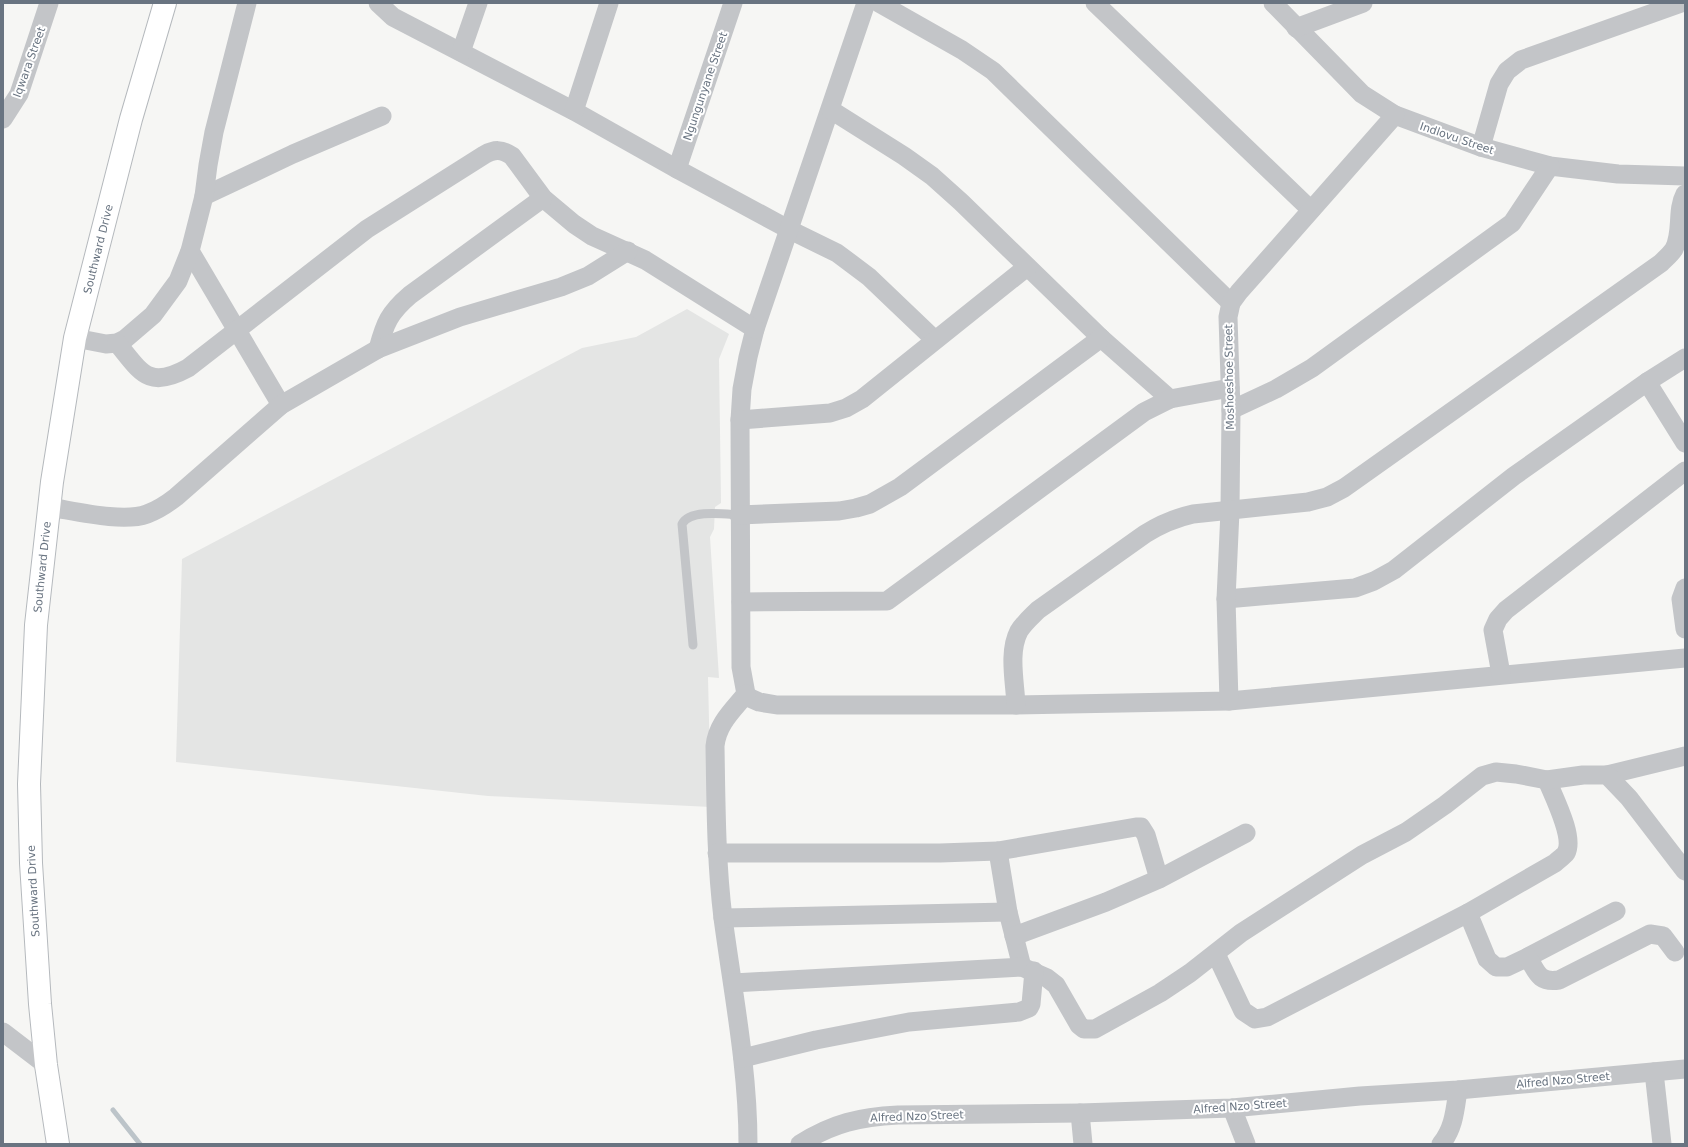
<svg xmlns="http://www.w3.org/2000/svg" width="1688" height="1147" font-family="'DejaVu Sans',sans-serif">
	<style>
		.built { fill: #e4e5e4 }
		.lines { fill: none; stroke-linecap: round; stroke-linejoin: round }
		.stream { stroke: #bcc4c9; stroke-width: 5 }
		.secondary-casing { stroke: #b5b9bd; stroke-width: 24 }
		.lane { stroke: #c3c5c8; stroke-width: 9 }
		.street { stroke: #c3c5c8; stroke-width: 19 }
		.secondary { stroke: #fff; stroke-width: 22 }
		.labels { text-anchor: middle; stroke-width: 4; stroke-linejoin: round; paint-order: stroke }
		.street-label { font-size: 11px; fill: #697481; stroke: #fff }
	</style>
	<rect width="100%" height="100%" fill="#f6f6f4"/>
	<polygon class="built" points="687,309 729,334 719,359 721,503 715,507 714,529 710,537 719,678 708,677 711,807 488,796 176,762 182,559 582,348 636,337"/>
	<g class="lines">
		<polyline class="stream" points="113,1110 140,1144"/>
		<defs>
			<polyline id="secondary" points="58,1144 46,1065 40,1004 31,863 29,784 36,625 52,482 75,338 131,119 165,3"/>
		</defs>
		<use href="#secondary" class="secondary-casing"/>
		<path class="lane" d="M693 645 682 524C690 509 724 514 739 515"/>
		<g class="street">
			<polyline points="378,3 393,17 574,111 677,169 790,230 837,253 869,277 935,340"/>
			<polyline points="866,3 755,329 748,357 742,389 740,420 741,667 746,694 750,698 759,702 777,705 1016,705 1229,701 1685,658"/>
			<polyline points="879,3 962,50 993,71 1231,303"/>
			<polyline points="1095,3 1311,210"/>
			<polyline points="1273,3 1362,94 1395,115 1481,147 1550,166 1618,174 1685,176"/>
			<polyline points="1296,28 1363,3"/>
			<polyline points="461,52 478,3"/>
			<polyline points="831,110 904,156 932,176 961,202 1101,338 1170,399"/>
			<polyline points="574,111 609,3"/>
			<polyline points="3,119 19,94 49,3"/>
			<polyline points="1481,147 1499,84 1507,71 1521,60 1681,3"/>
			<polyline points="677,169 733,3"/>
			<polyline points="204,196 293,154 382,116"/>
			<polyline points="190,251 281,405"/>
			<polyline points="75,338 106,344 117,343 125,339 153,315 178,281 190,251 204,196 208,165 214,132 247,3"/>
			<path d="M117 343C141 372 148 390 188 368L367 229 484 155C495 149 501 149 512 156L543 198 574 224 592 236 645 260 755 329"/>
			<path d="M378 349C385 323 389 313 410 295L543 198"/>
			<polyline points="1647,382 1685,443"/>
			<polyline points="1231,410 1276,389 1312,368 1512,223 1550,166"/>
			<polyline points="740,420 830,413 846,408 862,399 1027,267"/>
			<path d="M49 507C75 511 123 523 147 514 158 510 167 504 176 497L281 405 378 349 460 317 561 287 588 276 628 251"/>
			<polyline points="739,515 839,511 856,508 870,504 900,487 1101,338"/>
			<polyline points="1685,588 1681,599 1685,629"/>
			<polyline points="1226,599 1355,588 1374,581 1394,570 1514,476 1647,382 1685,358"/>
			<polyline points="741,602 887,601 1144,412 1170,399 1230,388"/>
			<polyline points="1501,674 1493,630 1498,619 1506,610 1685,471"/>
			<path d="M746 694C733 710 717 724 715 746 716 804 716 861 723 918 733 993 748 1068 748 1144"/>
			<polyline points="1229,701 1226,599 1230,511 1231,410 1228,317 1231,303 1239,292 1395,115"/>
			<path d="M1016 705C1015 682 1008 652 1019 631 1024 623 1031 617 1038 610L1145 534C1161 524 1175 518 1193 514L1308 502 1327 497 1344 488 1661 263C1665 259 1671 254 1674 249 1683 232 1676 211 1685 194"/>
			<polyline points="1607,775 1685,756"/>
			<polyline points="998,851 1008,912 1022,967"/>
			<polyline points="717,853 940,853 998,851 1136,827 1141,827 1146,835 1159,879"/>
			<polyline points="1468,913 1487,959 1496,967 1507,967 1528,957 1616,911"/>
			<polyline points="723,918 1008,912"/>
			<polyline points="1014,936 1106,902 1159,879 1246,833"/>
			<path d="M1216 954 1243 1011 1255 1019 1267 1017 1468 913 1555 863C1558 860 1564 856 1566 853 1575 837 1553 796 1547 780"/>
			<path d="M1528 957C1537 973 1539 983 1559 980L1650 934 1663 936 1675 952"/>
			<polyline points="733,983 1022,967 1047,978 1056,985 1079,1025 1084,1029 1095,1029 1160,993 1190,973 1241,933 1362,855 1406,832 1445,805 1482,776 1496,772 1516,774 1547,780 1583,775 1607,775 1629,798 1685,871"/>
			<polyline points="3,1032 46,1065"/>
			<polyline points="743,1058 816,1040 909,1022 1019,1012 1029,1008 1031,1004 1034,971"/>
			<polyline points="1654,1072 1662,1144"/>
			<polyline points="1232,1108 1246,1144"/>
			<polyline points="1080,1113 1083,1144"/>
			<path d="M800 1144C833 1123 860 1117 898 1115L1080 1113 1232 1108 1360 1096 1458 1090 1685 1069"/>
			<path d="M1441 1144C1454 1128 1455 1110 1458 1090"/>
		</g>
		<use href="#secondary" class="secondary"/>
	</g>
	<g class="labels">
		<g class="street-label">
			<text transform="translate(29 62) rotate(-70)" y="4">Iqwara Street</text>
			<text transform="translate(705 86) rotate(-71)" y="4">Ngungunyane Street</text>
			<text transform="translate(1457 138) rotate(19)" y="4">Indlovu Street</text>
			<text transform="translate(98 249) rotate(-76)" y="4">Southward Drive</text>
			<text transform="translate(1229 377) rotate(-91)" y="4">Moshoeshoe Street</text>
			<text transform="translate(42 567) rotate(-84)" y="4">Southward Drive</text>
			<text transform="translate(33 891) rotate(-93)" y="4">Southward Drive</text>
			<text transform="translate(1563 1080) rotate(-5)" y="4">Alfred Nzo Street</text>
			<text transform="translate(1240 1106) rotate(-4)" y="4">Alfred Nzo Street</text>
			<text transform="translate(917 1116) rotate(-2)" y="4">Alfred Nzo Street</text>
		</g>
	</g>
	<rect width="1688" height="1147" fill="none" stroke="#697481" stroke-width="8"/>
</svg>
